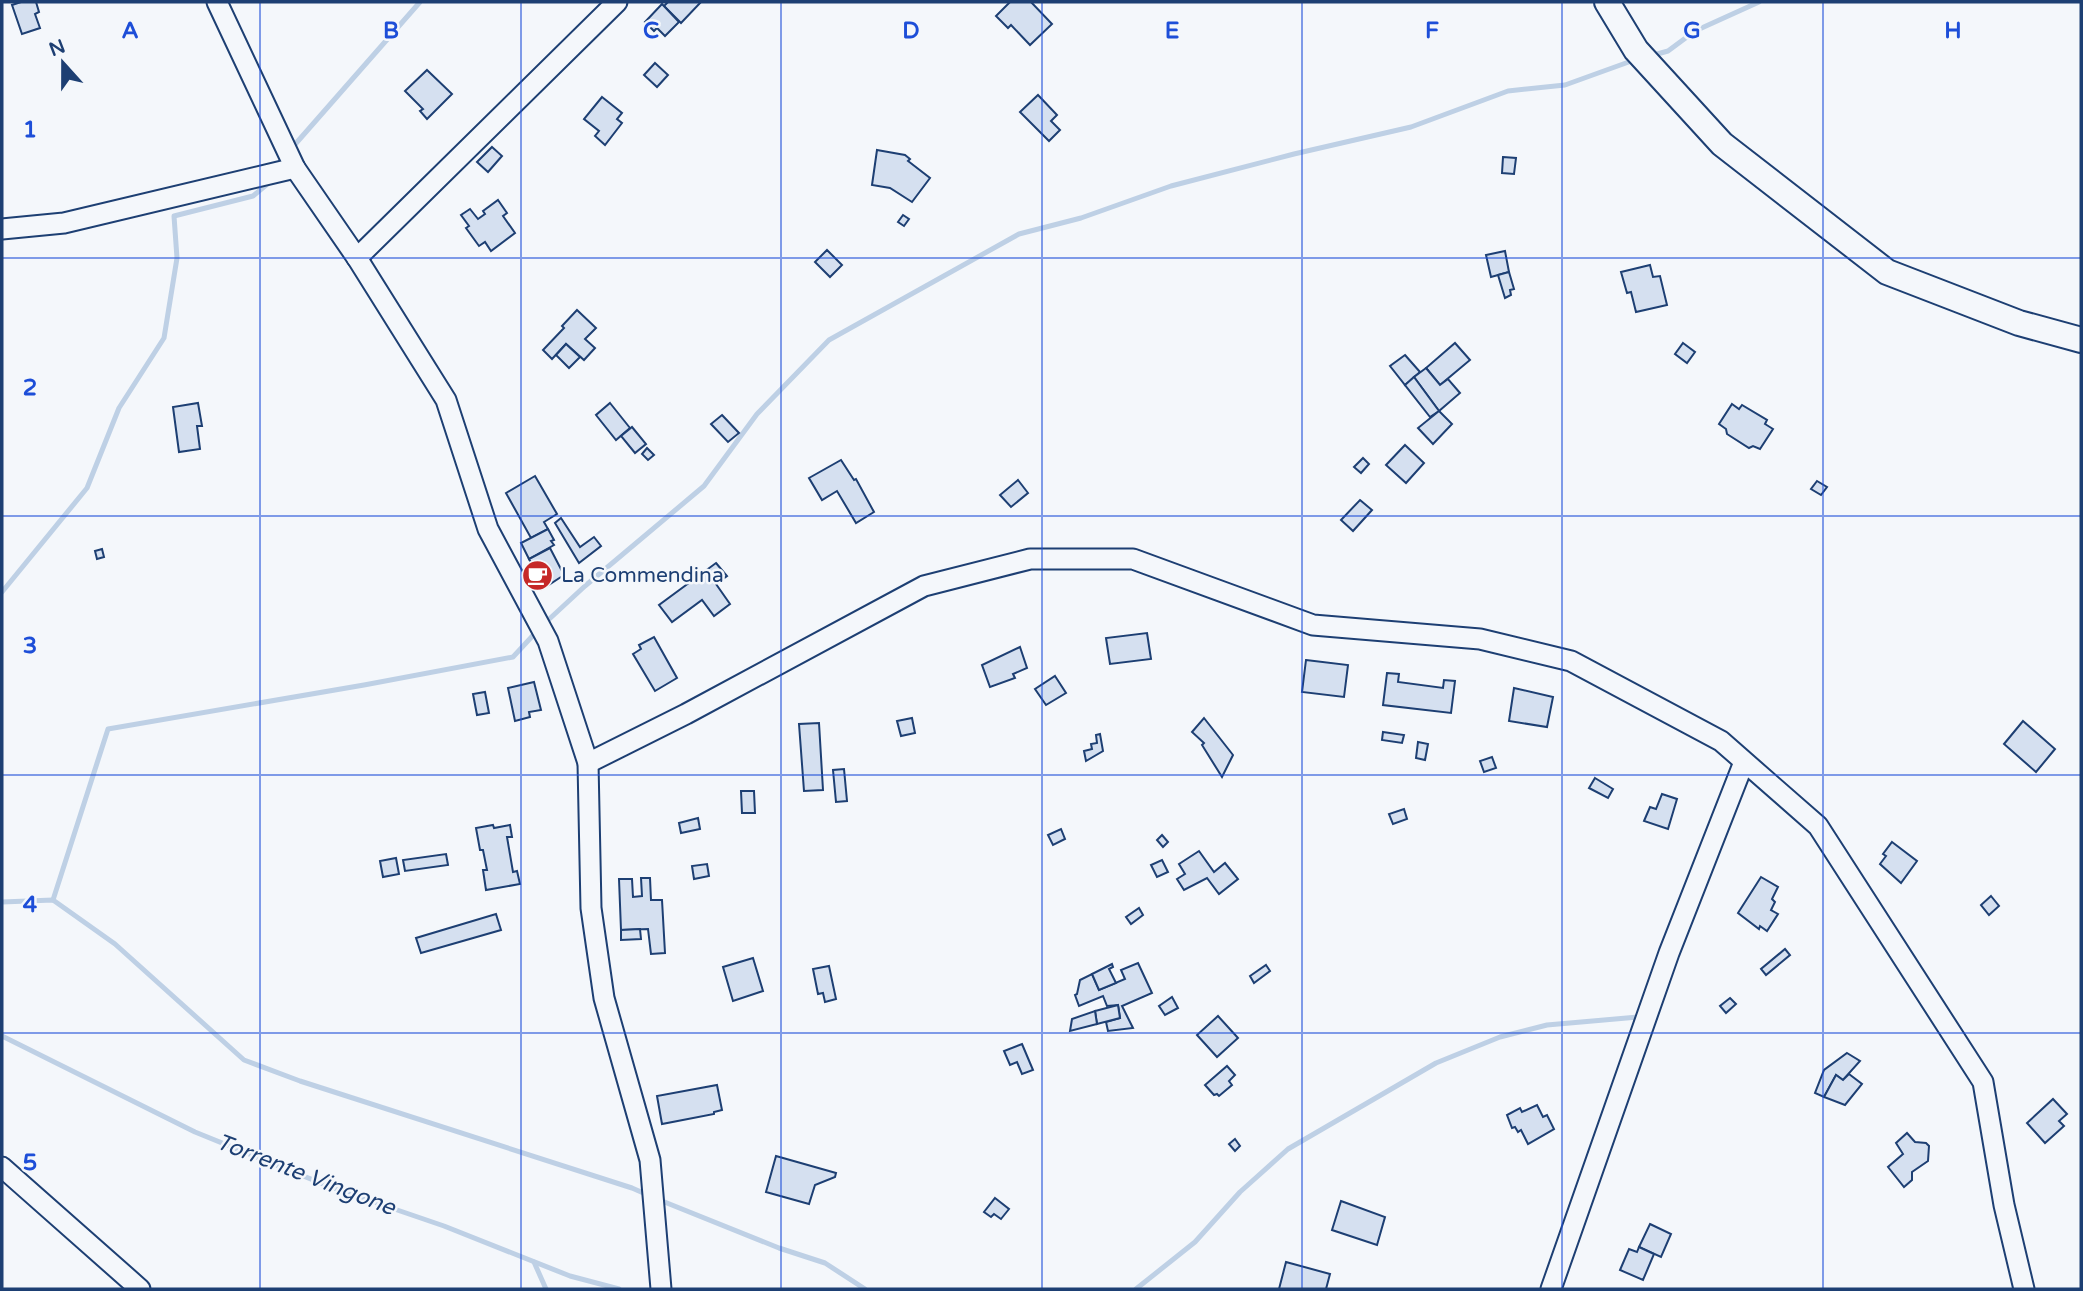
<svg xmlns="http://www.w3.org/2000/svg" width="2083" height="1291" font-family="'Varela Round',sans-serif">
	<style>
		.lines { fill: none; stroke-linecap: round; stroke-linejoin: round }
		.stream { stroke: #bed0e5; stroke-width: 5 }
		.building { fill: #d5e0f0; stroke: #1d3f73; stroke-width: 2 }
		.minor-casing { stroke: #1d3f73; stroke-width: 23 }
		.major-casing { stroke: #1d3f73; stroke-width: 28 }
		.minor { stroke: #f4f7fb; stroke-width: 19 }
		.major { stroke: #f4f7fb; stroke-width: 24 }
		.grid { fill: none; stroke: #1d4ed8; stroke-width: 2; stroke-opacity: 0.55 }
		.labels { text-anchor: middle; stroke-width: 5; stroke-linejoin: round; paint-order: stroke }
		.poi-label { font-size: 21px; fill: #1d3f73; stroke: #f4f7fb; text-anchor: start }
		.water-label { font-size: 23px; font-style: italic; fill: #1d3f73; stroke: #f4f7fb }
		.grid-label { font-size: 23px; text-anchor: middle; font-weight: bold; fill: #1d4ed8; stroke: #f4f7fb; stroke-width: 5; stroke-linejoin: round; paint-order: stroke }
	</style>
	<rect width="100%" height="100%" fill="#f4f7fb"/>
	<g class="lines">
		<g class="stream">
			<polyline points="1650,56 1668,51 1695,31 1759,2"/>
			<polyline points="291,149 420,2"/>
			<polyline points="2,592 87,488 119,408 164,338 177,258 174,216 253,196 271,181"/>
			<polyline points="545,623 585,586 704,486 757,414 829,340 1019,234 1081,218 1171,186 1294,154 1411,127 1508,91 1565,85 1637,59"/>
			<polyline points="53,900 108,729 364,685 513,657 538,630"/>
			<polyline points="2,902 53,900 115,944 244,1060 300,1081 632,1188 648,1195"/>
			<polyline points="2,1036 195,1132 333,1188 444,1226 570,1276 619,1289"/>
			<polyline points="657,1199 779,1248 825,1263 865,1289"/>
			<polyline points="534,1262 546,1289"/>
			<polyline points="1136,1289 1195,1242 1240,1192 1288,1149 1436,1063 1500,1037 1547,1025 1638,1017"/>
		</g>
	</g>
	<g class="building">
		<polygon points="21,2 36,2 39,12 35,14 40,28 22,34 12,5"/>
		<polygon points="668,2 701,2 681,23 664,6"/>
		<polygon points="1010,2 1031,2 1052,24 1030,45 1011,25 1008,28 996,16"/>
		<polygon points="662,4 679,22 665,36 657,28 654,31 645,22"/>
		<polygon points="655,63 668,75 657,87 644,75"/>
		<polygon points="427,70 452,94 427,119 420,111 423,109 405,91"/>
		<polygon points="1038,95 1057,115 1051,121 1060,130 1049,141 1020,112"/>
		<polygon points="602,97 622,113 617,119 622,123 605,145 595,136 599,131 584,119"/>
		<polygon points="492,147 502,156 488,172 477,162"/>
		<polygon points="877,150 905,155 910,159 908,161 930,178 912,202 890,188 872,185"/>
		<polygon points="1503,157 1516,158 1514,174 1502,173"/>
		<polygon points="498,200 507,213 503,216 515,233 491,251 485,242 479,246 466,228 469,226 461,215 470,209 478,219 485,214 483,211"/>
		<polygon points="903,215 909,219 904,226 898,222"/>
		<polygon points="827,250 842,265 830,277 815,262"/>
		<polygon points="1505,251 1509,272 1491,277 1486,255"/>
		<polygon points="1650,265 1653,277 1660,276 1667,305 1636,312 1631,292 1627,293 1621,272"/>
		<polygon points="1509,272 1514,289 1510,290 1511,295 1505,298 1498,275"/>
		<polygon points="577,310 596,328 585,339 595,348 584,360 566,344 552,359 543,350 564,328 562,326"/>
		<polygon points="1455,343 1470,360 1440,385 1426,368"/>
		<polygon points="1683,343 1695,352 1687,363 1675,354"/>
		<polygon points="566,344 580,357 569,368 556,355"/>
		<polygon points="1405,355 1420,372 1405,385 1390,366"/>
		<polygon points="1426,368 1440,385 1448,379 1460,393 1439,411 1414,377"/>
		<polygon points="1414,377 1439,411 1430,417 1405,385"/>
		<polygon points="198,403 202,426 197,426 200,449 179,452 173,407"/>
		<polygon points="610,403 630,428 616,440 596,415"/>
		<polygon points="1732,404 1739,409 1742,405 1767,420 1765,424 1773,429 1760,449 1753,446 1749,448 1727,434 1726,429 1719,424"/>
		<polygon points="1439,411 1452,424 1433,444 1418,428"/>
		<polygon points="722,415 739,433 728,442 711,424"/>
		<polygon points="632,427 646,444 635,453 621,436"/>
		<polygon points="1405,445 1424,463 1406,483 1386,465"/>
		<polygon points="647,448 654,455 648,460 642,454"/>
		<polygon points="1363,458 1369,464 1361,473 1354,467"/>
		<polygon points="841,460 854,480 856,479 874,512 856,523 837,491 822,500 809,478"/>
		<polygon points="535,476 557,514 544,522 548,529 531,538 506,493"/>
		<polygon points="1018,480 1028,493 1011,507 1000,495"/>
		<polygon points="1817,481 1827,487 1821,495 1811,489"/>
		<polygon points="1360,500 1372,510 1353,531 1341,520"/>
		<polygon points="561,518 580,547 594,537 601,546 579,563 555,523"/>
		<polygon points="548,529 554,540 551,541 554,545 529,559 521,543"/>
		<polygon points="550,548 564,575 544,588 529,559"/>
		<polygon points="102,549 104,557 97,559 95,551"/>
		<polygon points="716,563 727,576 716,584 730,604 714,616 702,600 672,622 659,605"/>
		<polygon points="1147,633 1151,659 1110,664 1106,638"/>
		<polygon points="654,637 677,678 655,691 633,654 641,649 639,645"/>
		<polygon points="1020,647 1027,668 1013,674 1015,678 990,687 982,665"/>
		<polygon points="1306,660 1348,665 1344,697 1302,692"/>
		<polygon points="1387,673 1399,674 1398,682 1443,688 1444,680 1455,681 1451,713 1383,705"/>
		<polygon points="1055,676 1066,693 1046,705 1035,689"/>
		<polygon points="534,682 541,710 529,712 530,717 515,721 508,688"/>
		<polygon points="1514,688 1553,697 1547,727 1509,721"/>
		<polygon points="485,692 489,713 477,715 473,694"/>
		<polygon points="912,718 915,733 901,736 897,721"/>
		<polygon points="1204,718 1233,755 1222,777 1202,745 1204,743 1192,732"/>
		<polygon points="2023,721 2055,749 2036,772 2004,744"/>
		<polygon points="819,723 823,790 804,791 799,724"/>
		<polygon points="1383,732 1404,735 1402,743 1382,740"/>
		<polygon points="1100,734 1103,751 1086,761 1084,751 1092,749 1091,744 1097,743 1096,735"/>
		<polygon points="1418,742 1428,744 1425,760 1416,758"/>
		<polygon points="1492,757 1496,768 1484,772 1480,761"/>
		<polygon points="844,769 847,801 836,802 833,770"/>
		<polygon points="1595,778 1613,789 1608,798 1589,788"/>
		<polygon points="741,791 754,791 755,813 742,813"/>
		<polygon points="1662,794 1677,799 1668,829 1644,821 1650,807 1656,809"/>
		<polygon points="1404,809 1407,819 1393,824 1389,814"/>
		<polygon points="698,818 700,829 681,833 679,823"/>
		<polygon points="493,825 494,828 510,825 512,837 507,837 513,872 517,871 520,884 486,890 483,870 487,870 483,850 480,850 476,828"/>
		<polygon points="1061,829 1065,839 1053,845 1048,835"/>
		<polygon points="1162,835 1168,842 1163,847 1157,840"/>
		<polygon points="1892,842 1917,861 1901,883 1880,864 1886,856 1883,854"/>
		<polygon points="1199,851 1214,872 1225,863 1238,879 1219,894 1207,878 1184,890 1177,879 1185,874 1179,864"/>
		<polygon points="446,854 448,865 405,871 403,860"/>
		<polygon points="396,858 399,874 383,877 380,861"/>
		<polygon points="1162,860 1168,872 1157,877 1151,865"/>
		<polygon points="707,864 709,876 694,879 692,866"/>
		<polygon points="1761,877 1778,887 1772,899 1775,902 1771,910 1778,914 1767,931 1760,926 1759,929 1738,913"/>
		<polygon points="641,878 650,878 651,900 662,900 665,953 651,954 648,929 621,930 619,879 632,879 633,897 642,896"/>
		<polygon points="1991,896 1999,906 1989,915 1981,905"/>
		<polygon points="1139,908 1143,915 1131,924 1126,917"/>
		<polygon points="496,914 501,930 421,953 416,938"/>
		<polygon points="640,929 641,939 621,940 621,930"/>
		<polygon points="1785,949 1790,955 1766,975 1761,969"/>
		<polygon points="753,958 763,991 733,1001 723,967"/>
		<polygon points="1138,963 1152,993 1122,1006 1133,1028 1108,1031 1106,1022 1120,1018 1118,1005 1107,1006 1103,996 1079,1006 1075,995 1077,994 1080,980 1092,974 1099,990 1125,979 1121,970"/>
		<polygon points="1112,964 1113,967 1109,969 1116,983 1099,990 1092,974"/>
		<polygon points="1266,965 1270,971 1254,983 1250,976"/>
		<polygon points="829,966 836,999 825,1002 823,993 818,994 813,969"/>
		<polygon points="1172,997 1178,1008 1165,1015 1159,1006"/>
		<polygon points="1730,998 1736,1004 1726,1013 1720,1006"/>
		<polygon points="1118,1005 1120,1018 1097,1024 1095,1011"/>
		<polygon points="1095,1011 1097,1024 1070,1031 1072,1019"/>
		<polygon points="1218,1016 1238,1038 1217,1057 1197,1035"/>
		<polygon points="1022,1044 1033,1070 1022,1074 1017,1062 1010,1065 1004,1051"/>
		<polygon points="1847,1053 1860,1061 1843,1080 1836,1075 1824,1097 1815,1093 1824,1070"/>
		<polygon points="1227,1066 1235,1075 1229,1081 1232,1085 1219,1096 1217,1094 1214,1095 1205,1085"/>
		<polygon points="1849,1074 1862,1084 1845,1105 1824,1097 1836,1075 1843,1080"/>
		<polygon points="717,1085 722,1110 714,1112 714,1114 662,1124 657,1096"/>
		<polygon points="2053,1099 2067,1114 2059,1121 2064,1126 2045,1143 2027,1123"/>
		<polygon points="1537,1105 1543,1117 1547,1115 1554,1129 1528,1144 1521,1130 1518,1132 1515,1127 1512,1128 1507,1115 1520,1108 1522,1112"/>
		<polygon points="1907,1133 1915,1142 1926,1143 1929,1146 1928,1161 1912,1172 1912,1180 1904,1187 1888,1167 1903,1154 1896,1143"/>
		<polygon points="1235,1139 1240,1146 1235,1151 1229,1144"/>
		<polygon points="776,1156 836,1173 835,1177 815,1185 809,1204 766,1192"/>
		<polygon points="995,1198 1009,1209 1001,1219 994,1214 991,1217 984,1212"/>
		<polygon points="1341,1201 1385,1217 1377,1245 1332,1230"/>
		<polygon points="1650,1224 1671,1234 1661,1257 1639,1247"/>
		<polygon points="1639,1247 1654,1254 1643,1280 1620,1270 1629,1249 1637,1252"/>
		<polygon points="1286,1262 1330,1274 1326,1289 1279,1289"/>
	</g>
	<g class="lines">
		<defs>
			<g id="minor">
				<polyline points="217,2 295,168 357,258 446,400 488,529 548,641 588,763 591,908 604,998 650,1160 661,1289"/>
				<polyline points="2,229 64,223 295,168"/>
				<polyline points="357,258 617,2"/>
				<polyline points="588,763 686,714 924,586 1030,559 1133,559 1313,625 1480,639 1571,661 1721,741 1818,826 1983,1082 2004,1205 2024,1289"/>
				<polyline points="2,1167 140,1289"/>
				<polyline points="1551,1289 1669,953 1744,762"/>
			</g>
			<polyline id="major" points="1607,2 1636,50 1722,144 1887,272 2019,323 2081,340"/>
		</defs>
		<use href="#minor" class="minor-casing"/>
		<use href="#major" class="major-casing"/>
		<use href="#minor" class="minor"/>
		<use href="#major" class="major"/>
	</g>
	<path class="grid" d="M260 2V1289M521 2V1289M781 2V1289M1042 2V1289M1302 2V1289M1562 2V1289M1823 2V1289M2 258H2081M2 516H2081M2 775H2081M2 1033H2081"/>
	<defs>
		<symbol id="cafe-disc" viewBox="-11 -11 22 22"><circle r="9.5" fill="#c62828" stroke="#f4f7fb"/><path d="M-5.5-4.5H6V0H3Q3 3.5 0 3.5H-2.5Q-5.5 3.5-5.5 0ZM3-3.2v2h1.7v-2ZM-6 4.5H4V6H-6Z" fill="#fff"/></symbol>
	</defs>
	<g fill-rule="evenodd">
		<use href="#cafe-disc" x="520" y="558" width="35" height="35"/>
	</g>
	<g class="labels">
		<g class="poi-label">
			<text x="561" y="582">La Commendina</text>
		</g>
		<g class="water-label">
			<text transform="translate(306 1174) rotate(21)" y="8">Torrente Vingone</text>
		</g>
	</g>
	<g class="grid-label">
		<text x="130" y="38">A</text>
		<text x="391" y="38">B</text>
		<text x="651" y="38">C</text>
		<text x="911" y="38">D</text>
		<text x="1172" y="38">E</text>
		<text x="1432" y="38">F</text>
		<text x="1692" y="38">G</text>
		<text x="1953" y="38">H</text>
		<text x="30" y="137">1</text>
		<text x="30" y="395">2</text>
		<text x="30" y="653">3</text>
		<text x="30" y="912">4</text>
		<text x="30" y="1170">5</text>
	</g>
	<rect width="2083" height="1291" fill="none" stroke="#1d3f73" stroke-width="7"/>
	<g transform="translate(63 63) rotate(339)" stroke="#f4f7fb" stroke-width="5" paint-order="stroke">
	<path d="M0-5L12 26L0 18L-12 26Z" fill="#1d3f73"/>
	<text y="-10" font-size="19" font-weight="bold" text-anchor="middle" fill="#1d3f73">N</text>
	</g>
</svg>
